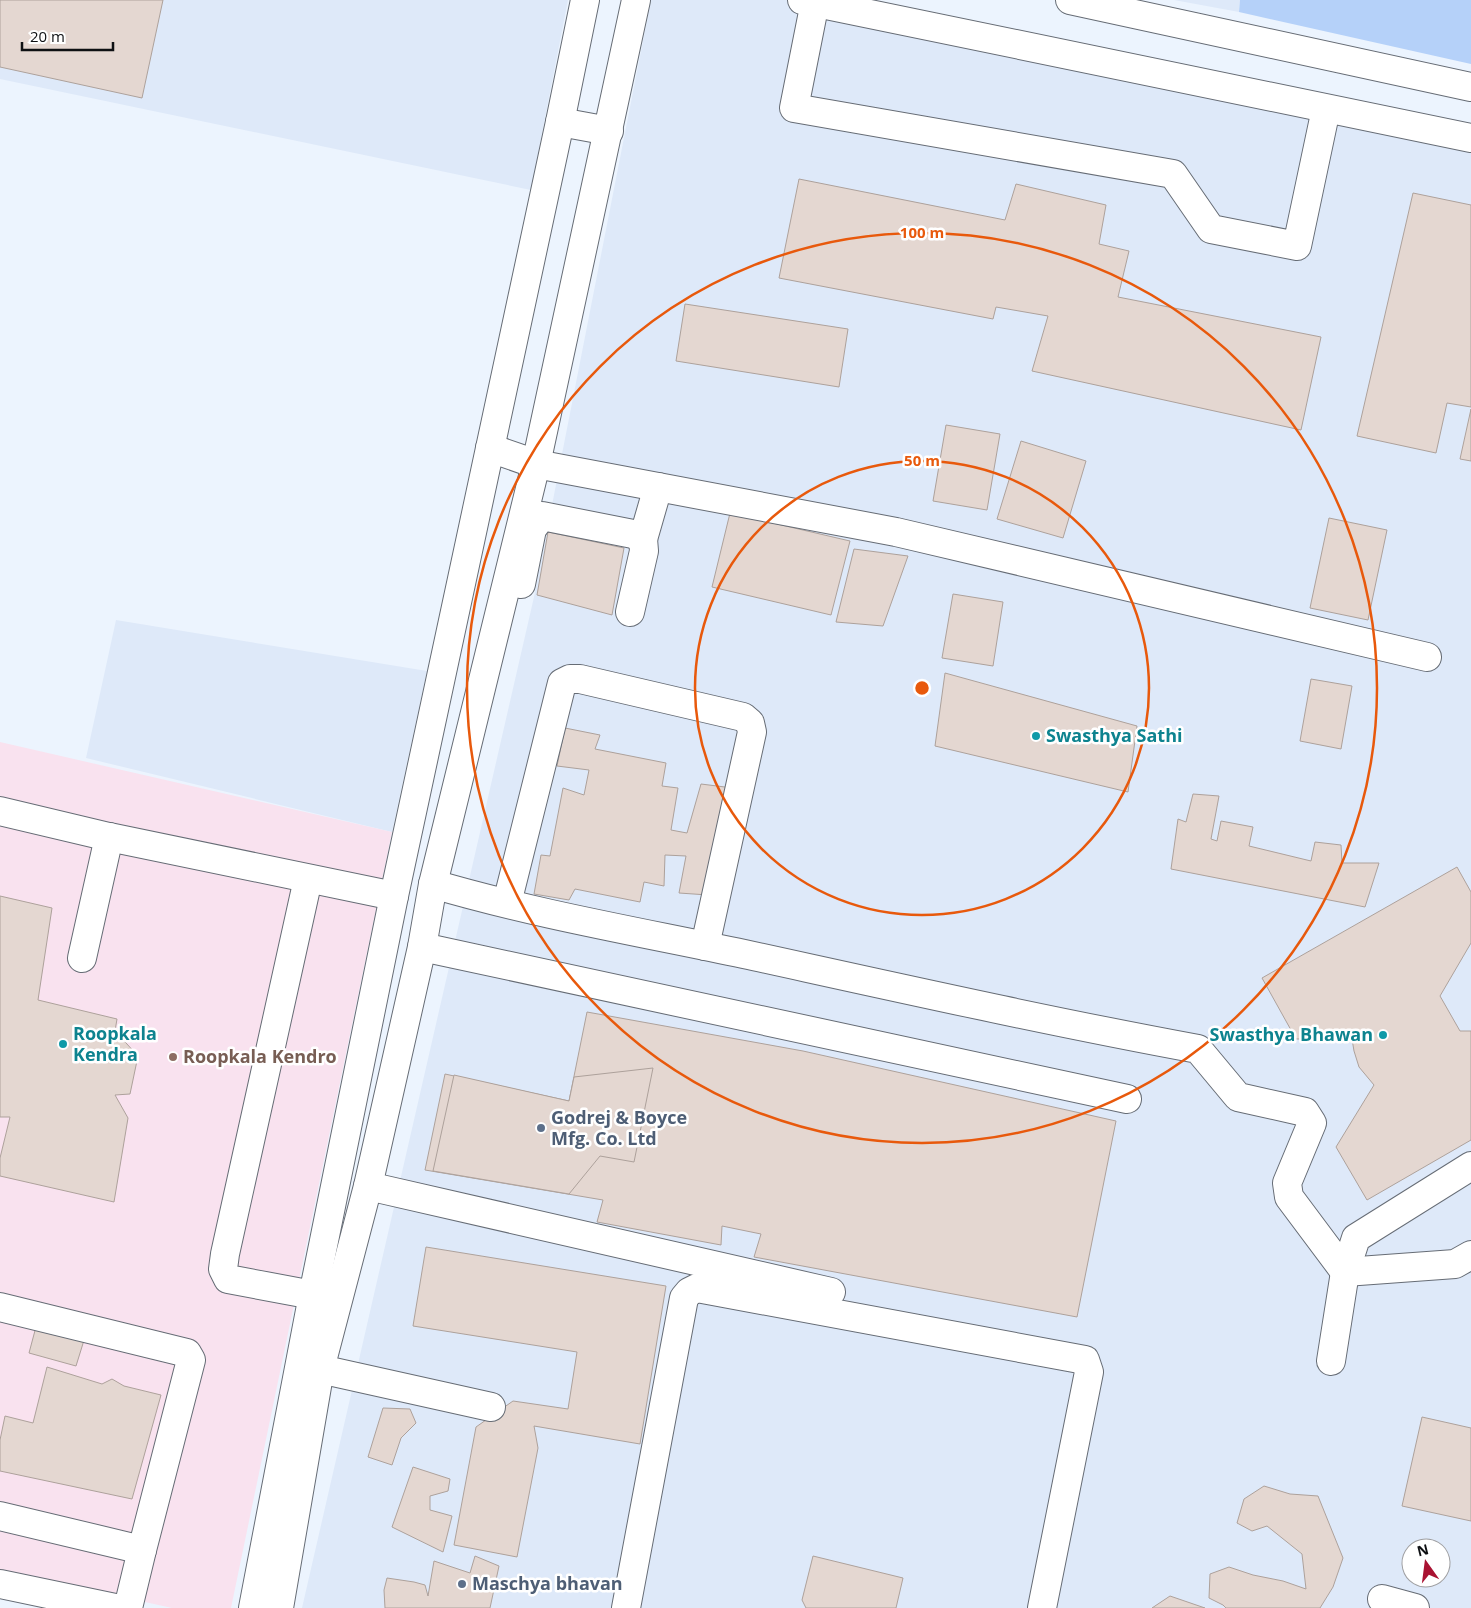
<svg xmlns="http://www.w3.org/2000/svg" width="1471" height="1608" font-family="'Open Sans',sans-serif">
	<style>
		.built { fill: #dee9f9; fill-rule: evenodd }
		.education { fill: #f9e2ef }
		.green { fill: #b5d1f9 }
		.building { fill: #e4d7d1; stroke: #ada19b }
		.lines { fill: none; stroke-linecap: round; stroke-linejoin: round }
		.minor-casing { stroke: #666c75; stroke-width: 30 }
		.major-casing { stroke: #666c75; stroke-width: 30 }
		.minor { stroke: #fff; stroke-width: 28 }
		.major { stroke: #fff; stroke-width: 28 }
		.ring { fill: none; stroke: #e8590c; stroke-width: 2.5 }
		.culture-dot { fill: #0f9aa8; stroke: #fff; stroke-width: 2 }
		.education-dot { fill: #8d6e63; stroke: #fff; stroke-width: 2 }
		.service-dot { fill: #5c6f8a; stroke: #fff; stroke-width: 2 }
		.labels { text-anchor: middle; stroke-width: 5; stroke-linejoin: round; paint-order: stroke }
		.culture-label { font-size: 18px; font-weight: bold; fill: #0d838f; stroke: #fff; text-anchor: start }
		.education-label { font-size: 18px; font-weight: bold; fill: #785e54; stroke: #fff; text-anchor: start }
		.service-label { font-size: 18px; font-weight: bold; fill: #4e5e75; stroke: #fff; text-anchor: start }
		.centre { fill: #e8590c; stroke: #fff; stroke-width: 2.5 }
		.ring-label { font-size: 15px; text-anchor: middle; font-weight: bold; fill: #e8590c; stroke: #fff; stroke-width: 5; stroke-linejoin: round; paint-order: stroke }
	</style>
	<rect width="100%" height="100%" fill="#ecf4fe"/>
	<g class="built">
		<polygon points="0,0 568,0 531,190 0,79"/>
		<path d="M651 0H791L1471 144V1608H302L534 597ZM1411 1548H1441V1578H1411Z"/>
		<polygon points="1174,0 1240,0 1239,12"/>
		<polygon points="116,620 427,671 392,832 86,758"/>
	</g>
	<polygon class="education" points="0,742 392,832 231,1608 172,1608 0,1570"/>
	<polygon class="green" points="1240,0 1471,0 1471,64 1239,12"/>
	<g class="building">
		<polygon points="0,0 163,0 142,98 0,67"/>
		<polygon points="799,179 1005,220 1016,184 1106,205 1099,244 1129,251 1118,297 1321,337 1301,430 1032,371 1048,316 996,307 993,319 779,278"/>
		<polygon points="1413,193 1471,205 1471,407 1447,403 1436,453 1357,436"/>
		<polygon points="685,304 848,329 839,387 676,361"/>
		<polygon points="1471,409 1471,461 1460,459"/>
		<polygon points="946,425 1000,434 987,510 933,501"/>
		<polygon points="1021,441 1086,461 1063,538 997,519"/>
		<polygon points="730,513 850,541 831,615 712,587"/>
		<polygon points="1329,518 1387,530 1368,620 1310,608"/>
		<polygon points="548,532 624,548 612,615 537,595"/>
		<polygon points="854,549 908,556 883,626 836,622"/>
		<polygon points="953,594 1003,602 993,666 942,658"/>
		<polygon points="945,673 1137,726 1128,792 935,746"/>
		<polygon points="1311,679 1352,686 1341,749 1300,741"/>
		<polygon points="565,728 600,735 595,749 666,763 662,786 678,788 671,830 687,833 701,784 733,788 708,895 679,893 686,856 665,855 664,886 644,882 640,902 575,889 569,900 534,894 541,855 550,856 563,788 584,795 589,770 557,766"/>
		<polygon points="1193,794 1219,796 1211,839 1217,841 1221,821 1253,827 1249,846 1311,861 1315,842 1341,845 1342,863 1379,863 1365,907 1171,869 1178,819 1186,822"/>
		<polygon points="1457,867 1471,892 1471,943 1440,996 1460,1031 1471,1031 1471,1140 1367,1200 1336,1147 1374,1085 1359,1067 1354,1051 1352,1039 1296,1039 1262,978"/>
		<polygon points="0,896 52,908 38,1000 117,1019 115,1031 138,1056 130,1094 115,1095 128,1118 114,1202 0,1176 0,1158 10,1117 0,1117"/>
		<polygon points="587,1012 803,1051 1116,1121 1077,1317 754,1257 761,1234 722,1226 721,1245 597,1222 603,1200 425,1170 445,1074 569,1101"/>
		<polygon points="653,1068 634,1162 600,1156 569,1194 433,1171 454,1075 569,1101 574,1077"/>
		<polygon points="426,1247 666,1286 640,1444 534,1426 538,1448 517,1557 454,1545 476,1427 513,1401 568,1409 577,1352 413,1326"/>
		<polygon points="37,1323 85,1337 76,1366 29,1353"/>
		<polygon points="47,1367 102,1384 112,1379 124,1386 161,1395 132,1499 0,1471 0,1440 5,1416 33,1423"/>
		<polygon points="383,1408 410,1409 416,1423 401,1438 392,1465 368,1457"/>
		<polygon points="1422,1417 1471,1428 1471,1521 1402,1506"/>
		<polygon points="413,1467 450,1479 448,1491 430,1496 430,1510 452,1516 443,1552 392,1527"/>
		<polygon points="1264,1486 1290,1494 1318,1496 1343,1558 1333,1587 1320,1608 1226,1608 1223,1605 1209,1598 1210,1574 1229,1567 1253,1575 1283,1581 1306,1589 1302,1554 1267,1526 1252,1531 1237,1523 1244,1499"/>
		<polygon points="475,1556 499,1566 490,1608 385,1608 384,1590 387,1578 414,1582 425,1585 428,1596 434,1561 470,1573"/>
		<polygon points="813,1556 903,1578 896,1608 806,1608 802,1600"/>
		<polygon points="1170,1596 1205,1608 1152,1608"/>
	</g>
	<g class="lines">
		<defs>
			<g id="minor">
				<polyline points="802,0 1471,138"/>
				<polyline points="1070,0 1471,87"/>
				<polyline points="815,2 794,108 1173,174 1211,229 1297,246 1326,109"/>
				<polyline points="490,448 536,464 896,532 1427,657"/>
				<polyline points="643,539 658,487"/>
				<polyline points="521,584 532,529 542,516 633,534 643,539 644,551 630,612"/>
				<polyline points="0,811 109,837 394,896"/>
				<polyline points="308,879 225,1254 223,1269 228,1279 313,1295"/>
				<path d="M433 884C535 914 640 932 744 954 895 987 1046 1021 1198 1049L1238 1097 1305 1112 1312 1123 1287 1183 1289 1197 1345 1272"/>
				<polyline points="507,903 562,683 570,679 580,679 743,717 750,723 752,732 705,946"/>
				<polyline points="422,947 1127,1099"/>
				<polyline points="82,958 109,837"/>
				<polyline points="368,1186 831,1292"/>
				<polyline points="1345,1272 1455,1264 1471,1255"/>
				<polyline points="0,1307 187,1353 191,1360 142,1550 0,1516"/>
				<polyline points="1331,1361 1345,1272 1356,1238 1471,1166"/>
				<polyline points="320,1369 491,1407"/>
				<polyline points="1382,1599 1415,1608"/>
				<polyline points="128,1608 142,1550"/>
				<polyline points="626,1608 684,1298 689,1292 697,1288 1085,1360 1089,1372 1042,1608"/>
			</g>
			<g id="major">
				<polyline points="560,122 609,131"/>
				<polyline points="0,1584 115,1608"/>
				<polyline points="253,1608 313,1295 394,896 560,122 585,0"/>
				<polyline points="279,1608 320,1369 368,1186 422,947 433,884 536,464 636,0"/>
			</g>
		</defs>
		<use href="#minor" class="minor-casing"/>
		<use href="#major" class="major-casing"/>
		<use href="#minor" class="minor"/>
		<use href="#major" class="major"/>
	</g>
	<g class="ring">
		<circle cx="922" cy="688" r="227"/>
		<circle cx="922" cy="688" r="455"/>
	</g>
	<g class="culture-dot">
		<circle cx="1036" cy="736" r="5"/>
		<circle cx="1383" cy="1035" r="5"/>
		<circle cx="63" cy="1044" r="5"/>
	</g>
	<circle class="education-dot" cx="173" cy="1057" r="5"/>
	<g class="service-dot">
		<circle cx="541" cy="1128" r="5"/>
		<circle cx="462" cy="1584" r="5"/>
	</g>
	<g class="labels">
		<g class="culture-label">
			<text x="1046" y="742">Swasthya Sathi</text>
			<text x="73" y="1040">Roopkala<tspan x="73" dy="21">Kendra</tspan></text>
			<text x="1373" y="1041" text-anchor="end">Swasthya Bhawan</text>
		</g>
		<g class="education-label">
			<text x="183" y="1063">Roopkala Kendro</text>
		</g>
		<g class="service-label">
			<text x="551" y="1124">Godrej &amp; Boyce<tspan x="551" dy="21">Mfg. Co. Ltd</tspan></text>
			<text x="472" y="1590">Maschya bhavan</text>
		</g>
	</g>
	<circle cx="922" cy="688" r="8" class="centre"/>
	<g class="ring-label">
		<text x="922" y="238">100 m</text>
		<text x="922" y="466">50 m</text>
	</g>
	<g transform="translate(1426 1563) rotate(346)"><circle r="24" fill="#ffffff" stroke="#9f9fa1"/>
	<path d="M0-4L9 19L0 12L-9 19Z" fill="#a91232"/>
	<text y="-8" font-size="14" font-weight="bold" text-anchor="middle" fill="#0e1013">N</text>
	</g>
	<path d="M22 42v8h91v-8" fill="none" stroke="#0e1013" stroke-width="2.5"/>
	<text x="30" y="42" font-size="15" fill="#0e1013" stroke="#ffffff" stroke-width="4" paint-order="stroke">20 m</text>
</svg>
